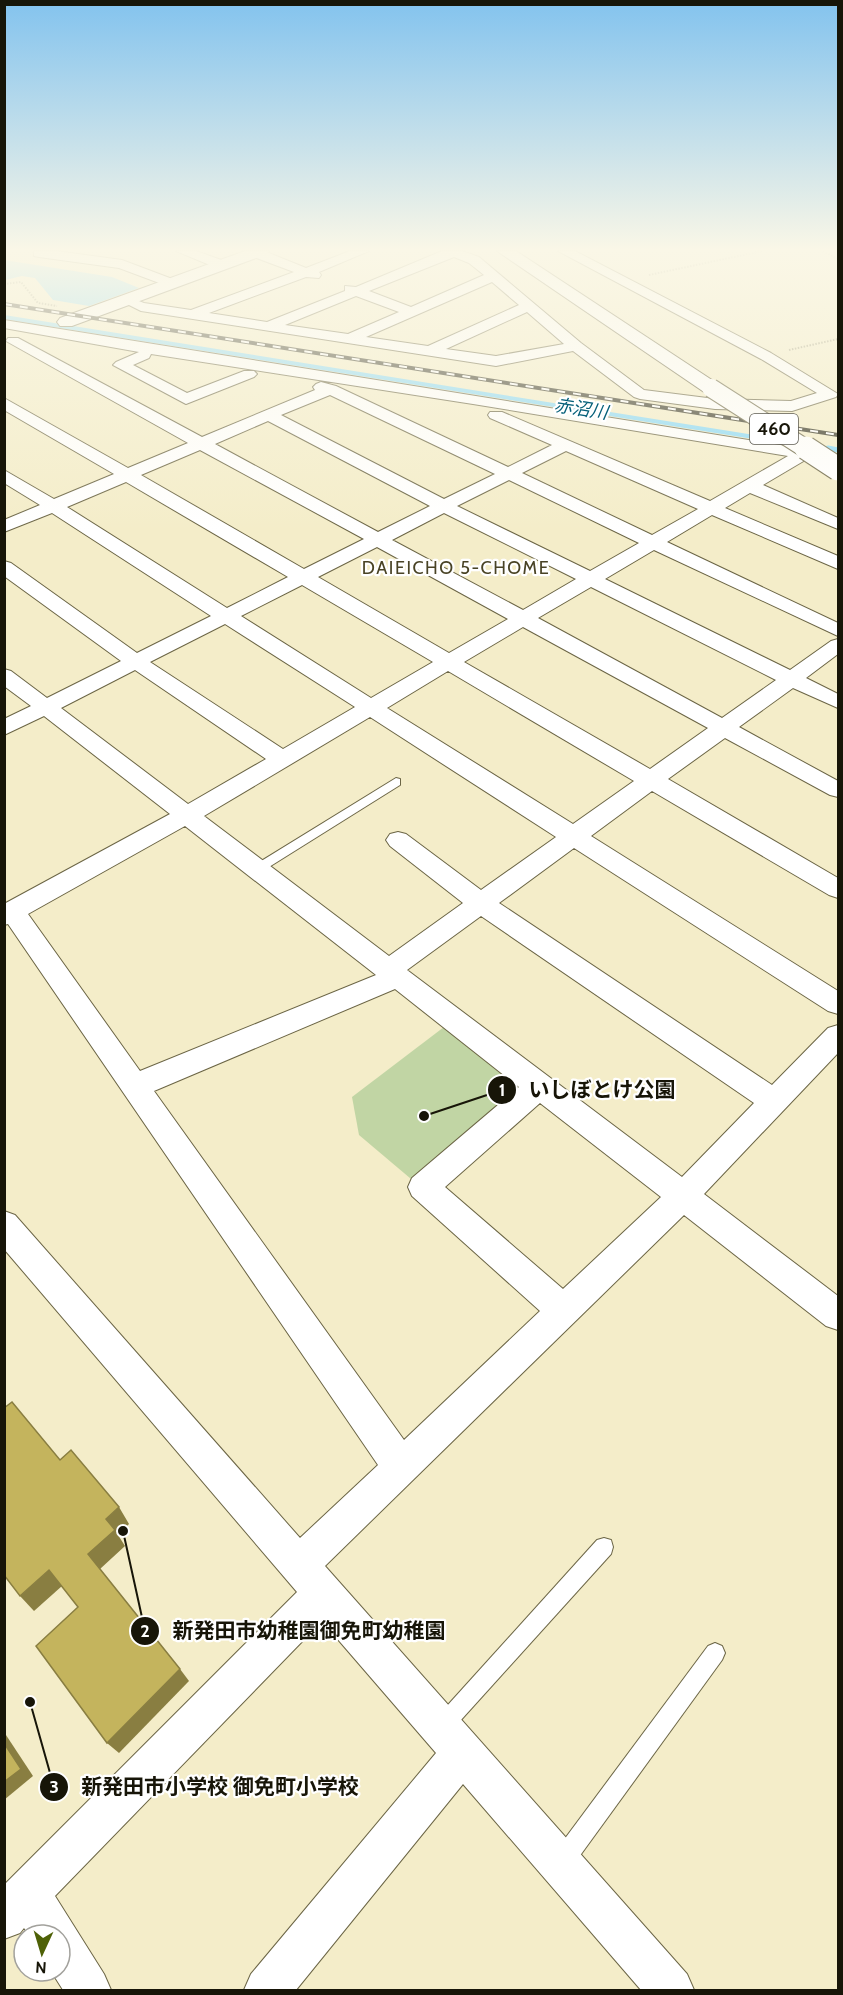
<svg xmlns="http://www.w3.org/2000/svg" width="843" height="1995" font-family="Cabin,'Noto Sans JP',sans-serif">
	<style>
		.green { fill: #c1d5a4 }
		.water { fill: #8bd9f7 }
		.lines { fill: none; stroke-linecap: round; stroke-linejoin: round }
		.stream-far1 { stroke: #8bd9f7; stroke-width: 4 }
		.stream { stroke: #8bd9f7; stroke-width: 5 }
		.lane-casing { stroke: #6b6545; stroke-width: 2 }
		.street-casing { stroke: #6b6545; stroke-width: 2 }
		.secondary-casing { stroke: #6b6545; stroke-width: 2 }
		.highway-casing { stroke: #6b6545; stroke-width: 2 }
		.path { stroke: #ada88b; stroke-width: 2; stroke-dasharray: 1.5 1.5; stroke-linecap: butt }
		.lane { fill: #fff; fill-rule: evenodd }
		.street { fill: #fff; fill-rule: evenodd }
		.secondary { fill: #fff; fill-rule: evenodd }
		.highway { fill: #fff; fill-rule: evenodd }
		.rail-casing { stroke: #3a3827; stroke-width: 4 }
		.rail { stroke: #fff; stroke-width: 2; stroke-dasharray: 8; stroke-linecap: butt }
		.highway-bridge-far1-casing { stroke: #6b6545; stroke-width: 20; stroke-linecap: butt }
		.highway-bridge-casing { stroke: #6b6545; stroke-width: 25; stroke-linecap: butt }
		.highway-bridge-far1 { stroke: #fff; stroke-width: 18 }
		.highway-bridge { stroke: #fff; stroke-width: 23 }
		.shaded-wall { fill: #897e41 }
		.building { fill: #c4b45d; stroke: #897e41; stroke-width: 1.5 }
		.labels { text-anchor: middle; stroke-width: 4.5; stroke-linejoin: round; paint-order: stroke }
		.far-water-label { font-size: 18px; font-style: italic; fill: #066079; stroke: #fff }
		.shield { fill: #fff; stroke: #5d5b52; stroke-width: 1.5 }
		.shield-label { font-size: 18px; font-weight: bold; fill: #171508 }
		.far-neighbourhood-label { font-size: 18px; letter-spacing: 1.5px; fill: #494325; stroke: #fff }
		.leader { fill: none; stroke: #171508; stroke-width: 2 }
		.callout-dot { fill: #171508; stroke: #fff; stroke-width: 2 }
		.mark-label { font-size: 18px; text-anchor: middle; font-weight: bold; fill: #fff }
		.callout-label { font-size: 21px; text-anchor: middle; font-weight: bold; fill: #171508; stroke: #fff; stroke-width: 4.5; stroke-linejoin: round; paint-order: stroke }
	</style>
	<rect width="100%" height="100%" fill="#f4edc9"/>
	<polygon class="green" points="444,1027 525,1088 417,1184 359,1135 352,1097"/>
	<polygon class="water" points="4,260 112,277 139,288 89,306 53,300 35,278 22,276 5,280"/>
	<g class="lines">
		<g class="stream-far1">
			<polyline points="4,317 785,442"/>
			<polyline points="818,447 838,450"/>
		</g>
		<polyline class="stream" points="828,448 838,450"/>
		<defs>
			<g id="lane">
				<polygon points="396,778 400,779 400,785 261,872 253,872 251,869 253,866"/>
				<polygon points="604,1538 611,1540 613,1547 611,1554 451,1731 444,1734 437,1731 434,1724 437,1717 597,1540"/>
				<polygon points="715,1643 722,1646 725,1653 722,1660 571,1868 563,1871 555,1868 552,1860 555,1852 708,1646"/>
			</g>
			<g id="street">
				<polygon points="34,251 56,251 122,260 175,280 177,283 170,287 119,268 39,257 34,256"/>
				<polygon points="176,251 196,251 227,262 229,265 227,268 217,268"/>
				<path d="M251 251H264L306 268 350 251H369L319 272 321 275 319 278 306 277 209 313 267 322 345 291V286L356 287 442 251H462L479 257 581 343 644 390 715 399 791 401 817 393 761 359 558 251H575L771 353 838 394 836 397 792 411 715 409 640 399 634 397 573 351 496 366 141 311 119 300 126 296 144 303 191 310 294 272 251 256ZM454 257 469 263 484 275 411 307 369 291ZM492 282 519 305 428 346 366 337ZM356 296 399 312 348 334 285 325ZM527 312 564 344 496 356 446 349Z"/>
				<path d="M4 320 811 450 819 455 817 459H807L763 485 838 518V529L750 493 725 508 838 556V569L712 515 667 542 838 623V636L654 550 605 579 790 670 831 641 838 639V654L806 678 838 694V708L793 688 739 727 838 781V797L830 795 725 738 668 779 838 878V898L829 895 652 791 591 836 838 991V1014L828 1011 574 848 499 903 772 1085 828 1028 838 1025V1053L704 1194 838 1296V1330L826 1326 684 1215 325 1566 687 1974 694 1990H641L463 1784 296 1990H244L251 1974 436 1753 322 1621 55 1896 104 1974 111 1990H63L51 1971H60V1935H29L24 1928 20 1933 4 1939V1885L297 1592 4 1249V1211L15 1215 300 1538 378 1465 8 924 4 925V904L170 814 44 716 4 735V719L31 706 4 686V669L11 671 47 698 121 661 4 576V561L11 563 137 653 211 616 52 513 4 532V520L40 505 4 483V470L54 499 114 474 4 410V398L128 468 188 443 6 341 8 338H18L202 437 315 390 313 387 316 384 321 382 336 386 508 467 552 445 490 418 488 415 490 412H502L710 501 788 456 473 404 151 354 149 358 133 365 187 393 244 371H254L257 374 254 377 186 404 113 365 116 362 139 352 4 328ZM330 395 495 474 444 499 281 415ZM268 421 430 506 378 532 215 444ZM200 450 364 539 304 569 141 475ZM566 451 698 509 652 535 522 473ZM509 480 639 543 590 571 457 506ZM126 482 288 577 227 608 67 507ZM444 513 576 579 523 610 392 540ZM377 547 508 619 449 653 318 577ZM302 585 433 662 371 698 241 616ZM591 587 776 680 722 718 538 618ZM225 624 355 707 283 749 150 662ZM523 627 708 728 650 769 464 662ZM135 670 266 759 188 804 61 708ZM448 671 634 781 573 824 387 708ZM370 717 556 837 481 890 406 834 398 832 390 834 386 840 390 846 463 903 389 956 204 816ZM185 826 376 975 140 1071 28 914ZM481 916 754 1103 682 1177 407 970ZM395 989 519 1087 412 1178 408 1187 412 1196 540 1311 404 1440 154 1091ZM540 1103 661 1197 563 1289 445 1187Z"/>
			</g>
			<polygon id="secondary" points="245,251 269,251 267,254 72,326 60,326 57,322 60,318"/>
			<polygon id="highway" points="497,251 516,251 718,384 720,388 718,392 704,392"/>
		</defs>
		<use href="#lane" class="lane-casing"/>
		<use href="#street" class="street-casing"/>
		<use href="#secondary" class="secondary-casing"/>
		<use href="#highway" class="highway-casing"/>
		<g class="path">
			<polyline points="823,251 838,259"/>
			<polyline points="649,275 762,251"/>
			<polyline points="4,284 21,282 38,303 57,306"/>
			<polyline points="789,350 838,339"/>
		</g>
		<use href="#lane" class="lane"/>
		<use href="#street" class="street"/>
		<use href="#secondary" class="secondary"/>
		<use href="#highway" class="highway"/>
		<defs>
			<polyline id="rail" points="4,304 838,435"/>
		</defs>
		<use href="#rail" class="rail-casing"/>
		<use href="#rail" class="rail"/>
		<defs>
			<polyline id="highway-bridge-far1" points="711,388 808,450"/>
			<polyline id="highway-bridge" points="806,448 838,469"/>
		</defs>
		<use href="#highway-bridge-far1" class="highway-bridge-far1-casing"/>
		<use href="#highway-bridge" class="highway-bridge-casing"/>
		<use href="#highway-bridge-far1" class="highway-bridge-far1"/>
		<use href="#highway-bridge" class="highway-bridge"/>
	</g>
	<g class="shaded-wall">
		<polygon points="119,1507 129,1524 118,1535 125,1546 100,1569 88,1554 106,1519"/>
		<polygon points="49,1570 62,1586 34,1611 20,1596"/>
		<polygon points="180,1669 189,1681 119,1753 107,1743"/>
		<polygon points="4,1732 33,1776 4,1800"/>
	</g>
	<g class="building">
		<polygon points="12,1402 60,1460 71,1450 119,1507 106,1519 115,1530 88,1554 180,1669 107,1743 36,1646 78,1607 49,1570 20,1596 4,1575 4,1408"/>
		<polygon points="4,1743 21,1769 4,1782"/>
	</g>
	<linearGradient id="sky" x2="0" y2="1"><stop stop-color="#83c3ee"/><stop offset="0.47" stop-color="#faf7e7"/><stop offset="1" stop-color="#faf7e7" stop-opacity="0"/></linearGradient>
	<rect width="843" height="531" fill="url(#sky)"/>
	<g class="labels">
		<g class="far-water-label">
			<text transform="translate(581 409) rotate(9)" y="6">赤沼川</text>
		</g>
		<rect class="shield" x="750" y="414" width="48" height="30" rx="4.5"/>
		<g class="shield-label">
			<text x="774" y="435">460</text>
		</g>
		<g class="far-neighbourhood-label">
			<text x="456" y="574">DAIEICHO 5-CHOME</text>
		</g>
	</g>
	<path class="leader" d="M424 1116L502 1090M123 1531L145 1631M30 1702L54 1787"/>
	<g class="callout-dot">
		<circle cx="424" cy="1116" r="6"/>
		<circle cx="123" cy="1531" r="6"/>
		<circle cx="30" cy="1702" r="6"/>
		<circle cx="502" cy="1090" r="15"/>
		<circle cx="145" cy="1631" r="15"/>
		<circle cx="54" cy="1787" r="15"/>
	</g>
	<g class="mark-label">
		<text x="502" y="1096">1</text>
		<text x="145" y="1637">2</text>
		<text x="54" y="1793">3</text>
	</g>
	<g class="callout-label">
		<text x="602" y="1097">いしぼとけ公園</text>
		<text x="309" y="1638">新発田市幼稚園御免町幼稚園</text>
		<text x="220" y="1794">新発田市小学校 御免町小学校</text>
	</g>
	<rect width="843" height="1995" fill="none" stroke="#171508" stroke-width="12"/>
	<g transform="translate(42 1953) rotate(184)"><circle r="28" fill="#ffffff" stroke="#a2a19c" stroke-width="1.5"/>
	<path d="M0-4.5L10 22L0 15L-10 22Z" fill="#4e6107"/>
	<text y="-9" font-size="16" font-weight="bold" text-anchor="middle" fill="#171508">N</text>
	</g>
</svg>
